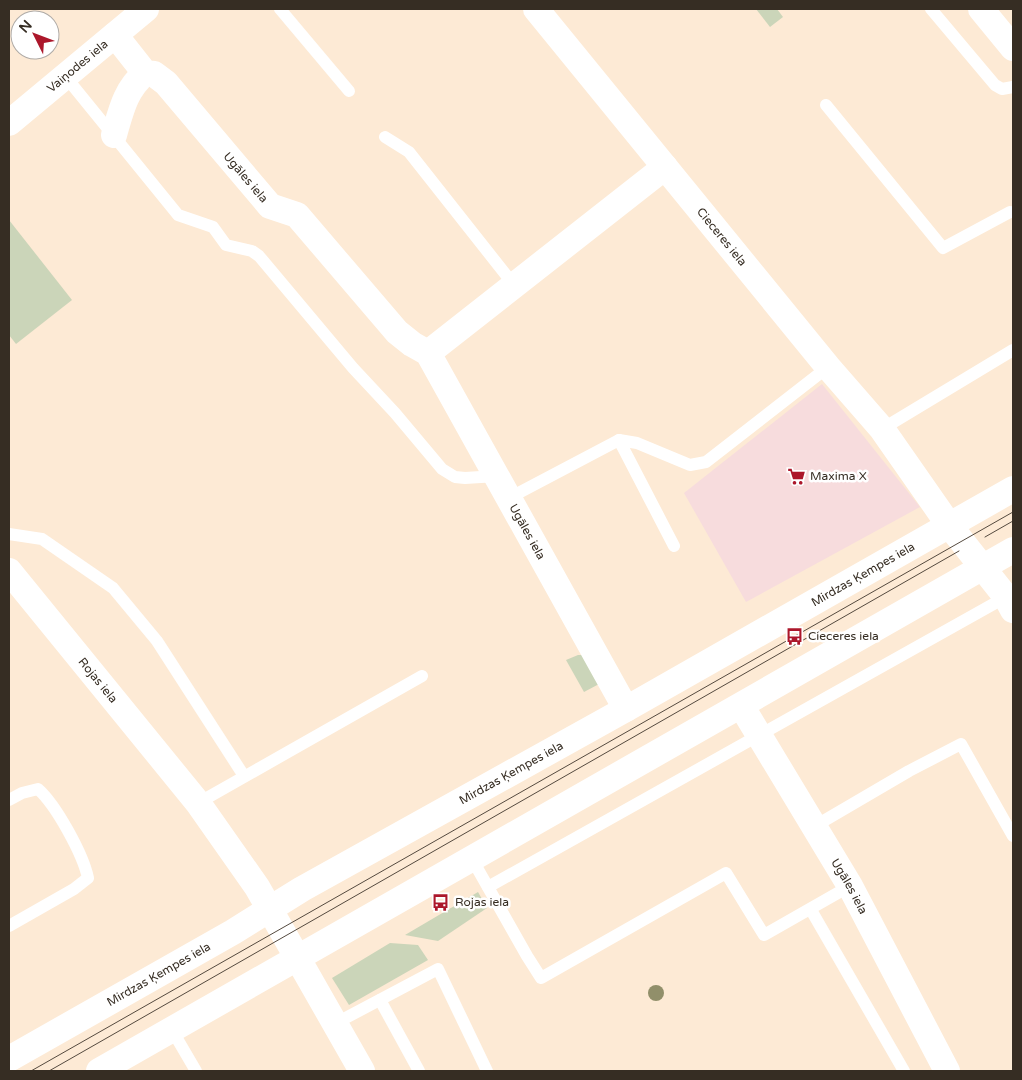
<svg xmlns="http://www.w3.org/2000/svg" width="1022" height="1080" font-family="'Varela Round',sans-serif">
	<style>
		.commercial { fill: #f7dcdd }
		.green { fill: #cbd5b9 }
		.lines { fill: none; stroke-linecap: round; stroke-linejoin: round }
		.service { stroke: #fff; stroke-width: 12 }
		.minor { stroke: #fff; stroke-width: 26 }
		.tram { stroke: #554a3f; stroke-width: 1 }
		.tree { fill: #918f6a }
		.labels { text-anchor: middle; stroke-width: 5; stroke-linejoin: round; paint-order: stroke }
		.street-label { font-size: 12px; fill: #362d23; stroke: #fff }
		.poi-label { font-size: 12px; fill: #362d23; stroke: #fff; text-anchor: start }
	</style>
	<rect width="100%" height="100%" fill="#fdead5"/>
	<polygon class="commercial" points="822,384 920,507 746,602 684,493"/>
	<g class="green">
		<polygon points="756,9 777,9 783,17 770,27"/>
		<polygon points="9,220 72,300 16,344 9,335"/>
		<polygon points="578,655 584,655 601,683 584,692 566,660"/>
		<polygon points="478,892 487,908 438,941 405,935"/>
		<polygon points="390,943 418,945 428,960 349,1005 332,978"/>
	</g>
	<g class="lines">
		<g class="service">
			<polyline points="280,9 349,91"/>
			<polyline points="931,9 995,85 1002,89 1013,87"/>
			<polyline points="65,76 178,215 213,227 226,245 252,251 259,256 353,368 395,413 442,469 455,477 465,478 497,476"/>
			<polyline points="826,105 943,248 1010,212"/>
			<polyline points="385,137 409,152 514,285"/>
			<polyline points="882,429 1013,350"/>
			<polyline points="619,440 637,443 690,465 706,462 828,367"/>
			<polyline points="509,498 619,440 674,546"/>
			<polyline points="9,534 42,539 113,588 157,641 244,776"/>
			<path d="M9 800 22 793 38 789C56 805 83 854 88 878L74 889 9 926"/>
			<polyline points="198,803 422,676"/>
			<polyline points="815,826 909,771 961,744 1013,836"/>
			<polyline points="472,859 527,956 541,978 726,873 764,935 850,886"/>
			<polyline points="488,887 1006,597"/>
			<polyline points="811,910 904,1071"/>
			<polyline points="380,1000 419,1071"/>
			<polyline points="336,1023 438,969 487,1071"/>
			<polyline points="172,1030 196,1071"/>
		</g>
		<g class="minor">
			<path id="s1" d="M536 9 828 367 882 429 949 525 1006 597 1013 610"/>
			<polyline points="981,9 1013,48"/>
			<path id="s2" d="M115 35 145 73 154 74 166 83 270 206 297 215 397 332 412 344 428 353 626 709"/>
			<path id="s3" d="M9 123 146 9"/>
			<path d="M114 135C121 111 125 90 145 73"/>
			<polyline points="428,353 665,167"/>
			<path id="s4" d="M9 571 198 803 257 887 362 1071"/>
			<path id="s5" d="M742 707 850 886 947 1071"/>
			<path id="s6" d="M9 1059 233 932 302 889 626 709 1013 489"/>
			<polyline points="99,1071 1013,550"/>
		</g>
		<g class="tram">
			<polyline points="985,537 1013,521"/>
			<polyline points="31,1071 1013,512"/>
			<polyline points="49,1071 959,551"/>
		</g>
	</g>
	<circle class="tree" cx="656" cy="993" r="8"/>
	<defs>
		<symbol id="supermarket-bare" viewBox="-9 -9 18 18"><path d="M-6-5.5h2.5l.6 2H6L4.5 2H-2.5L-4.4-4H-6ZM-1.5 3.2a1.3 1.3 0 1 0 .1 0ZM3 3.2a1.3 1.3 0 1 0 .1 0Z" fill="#ac172b" stroke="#fff" stroke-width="2.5" paint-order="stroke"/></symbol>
		<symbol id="bus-bare" viewBox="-9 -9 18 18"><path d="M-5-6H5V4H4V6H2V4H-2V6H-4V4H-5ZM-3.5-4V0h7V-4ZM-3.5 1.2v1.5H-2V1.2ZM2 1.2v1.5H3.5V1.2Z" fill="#ac172b" stroke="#fff" stroke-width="2.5" paint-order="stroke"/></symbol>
	</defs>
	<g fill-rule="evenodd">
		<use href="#supermarket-bare" x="784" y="464" width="25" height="25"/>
		<use href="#bus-bare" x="782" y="624" width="25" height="25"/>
		<use href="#bus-bare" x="428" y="890" width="25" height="25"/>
	</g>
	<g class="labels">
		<g class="street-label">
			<text dy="4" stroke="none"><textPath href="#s3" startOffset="89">Vaiņodes iela</textPath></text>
			<text dy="4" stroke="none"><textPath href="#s2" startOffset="196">Ugāles iela</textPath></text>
			<text dy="4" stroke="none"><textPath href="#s1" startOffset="294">Cieceres iela</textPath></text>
			<text dy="4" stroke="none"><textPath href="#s2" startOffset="658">Ugāles iela</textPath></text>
			<text dy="4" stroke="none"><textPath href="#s6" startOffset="982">Mirdzas Ķempes iela</textPath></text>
			<text dy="4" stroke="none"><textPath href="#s4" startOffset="141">Rojas iela</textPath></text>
			<text dy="4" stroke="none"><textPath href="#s6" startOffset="578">Mirdzas Ķempes iela</textPath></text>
			<text dy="4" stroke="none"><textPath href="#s5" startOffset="209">Ugāles iela</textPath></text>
			<text dy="4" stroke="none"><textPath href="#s6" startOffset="172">Mirdzas Ķempes iela</textPath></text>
		</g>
		<g class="poi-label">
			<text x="810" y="480">Maxima X</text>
			<text x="808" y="640">Cieceres iela</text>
			<text x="455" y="906">Rojas iela</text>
		</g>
	</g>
	<rect width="1022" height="1080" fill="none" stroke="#362d23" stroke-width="20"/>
	<g transform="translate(35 35) rotate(312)"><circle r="24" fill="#ffffff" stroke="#afaba7"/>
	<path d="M0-4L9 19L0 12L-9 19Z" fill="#ac172b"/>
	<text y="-8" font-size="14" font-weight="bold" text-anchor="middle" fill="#362d23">N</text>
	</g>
</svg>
